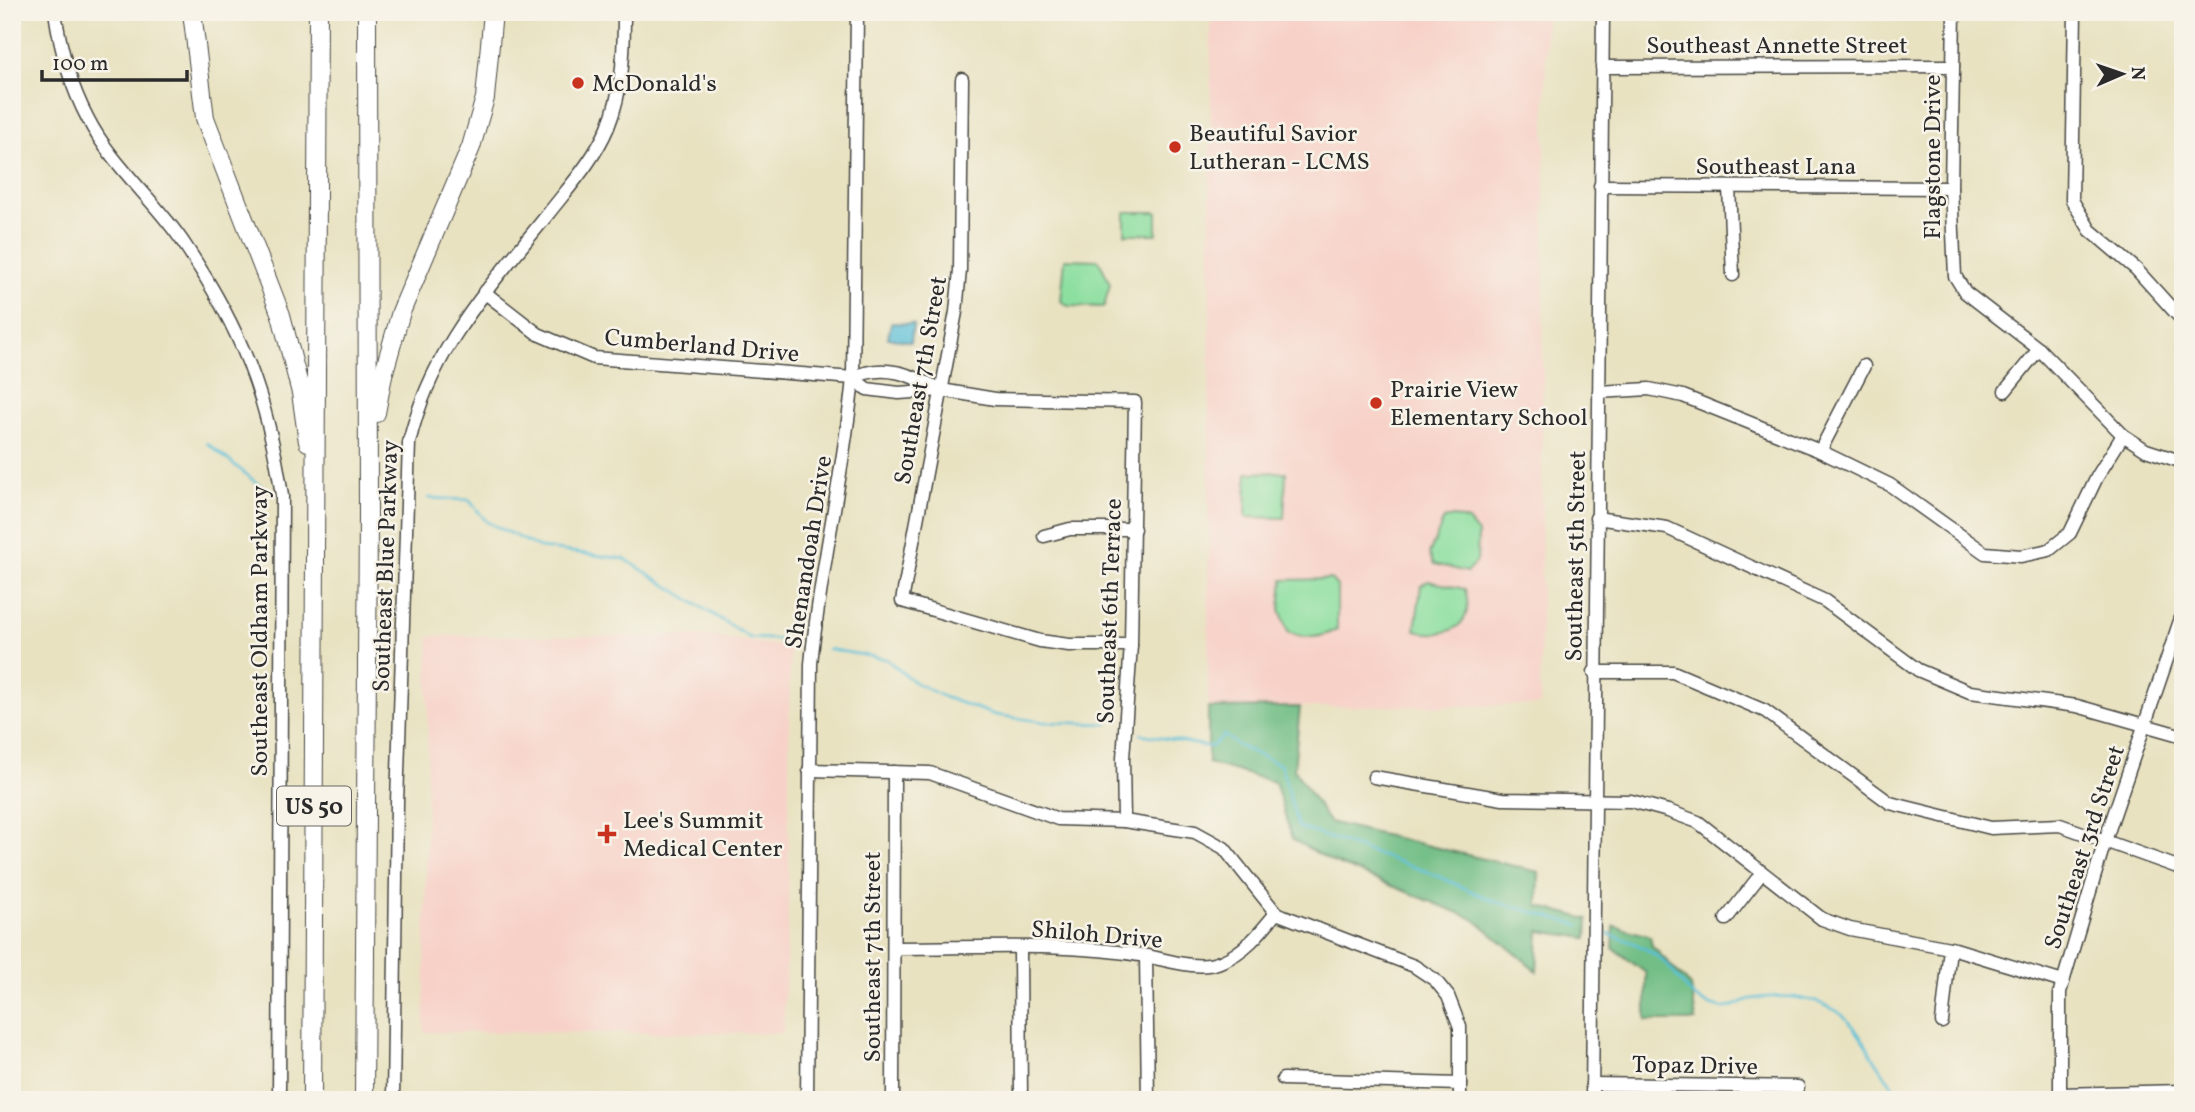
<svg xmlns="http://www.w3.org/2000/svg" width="2195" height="1112" font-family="Vollkorn,serif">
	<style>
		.built { fill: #f7d1c8 }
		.green { fill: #8ddfa0; stroke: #5c8566; stroke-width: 2 }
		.forest { fill: #72be86; stroke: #4e7458; stroke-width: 2 }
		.water { fill: #5abfd8; stroke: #427582; stroke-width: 2 }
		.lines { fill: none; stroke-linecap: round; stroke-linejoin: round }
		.stream { stroke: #5abfd8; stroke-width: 2.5 }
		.minor-casing { stroke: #474642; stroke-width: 15 }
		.highway-casing { stroke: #474642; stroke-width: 20 }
		.minor { stroke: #fff; stroke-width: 12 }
		.highway { stroke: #fff; stroke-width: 18 }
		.poi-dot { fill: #c8321e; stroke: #f7f3e8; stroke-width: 2.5 }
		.labels { text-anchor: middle; stroke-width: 5; stroke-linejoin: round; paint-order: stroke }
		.shield { fill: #f7f3e8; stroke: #686764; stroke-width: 2 }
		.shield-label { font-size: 23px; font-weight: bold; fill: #2b2b2b }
		.street-label { font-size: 24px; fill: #2b2b2b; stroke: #f7f3e8 }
		.poi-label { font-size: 24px; fill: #2b2b2b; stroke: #f7f3e8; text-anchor: start }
	</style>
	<rect width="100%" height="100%" fill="#f7f3e8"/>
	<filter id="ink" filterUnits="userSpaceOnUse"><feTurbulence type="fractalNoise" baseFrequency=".0143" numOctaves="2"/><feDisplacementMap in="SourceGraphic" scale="14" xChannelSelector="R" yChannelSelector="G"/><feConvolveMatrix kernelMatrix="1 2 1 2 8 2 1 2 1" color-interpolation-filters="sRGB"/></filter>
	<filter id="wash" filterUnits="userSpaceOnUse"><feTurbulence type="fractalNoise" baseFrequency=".00686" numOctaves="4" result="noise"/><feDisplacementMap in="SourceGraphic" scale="28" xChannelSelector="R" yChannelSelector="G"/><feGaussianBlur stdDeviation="1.57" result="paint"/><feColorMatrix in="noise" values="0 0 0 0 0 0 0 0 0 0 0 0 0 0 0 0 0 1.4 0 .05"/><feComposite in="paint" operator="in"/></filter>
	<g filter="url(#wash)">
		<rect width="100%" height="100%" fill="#e8e2c1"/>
		<g class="built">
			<polygon points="1211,12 1546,12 1540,705 1208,708"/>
			<polygon points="429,636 706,636 790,647 788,919 783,1033 424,1032"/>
		</g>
		<g class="green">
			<rect x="1125" y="212" width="32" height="22"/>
			<polygon points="1065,259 1099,260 1110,284 1104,307 1068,306 1061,301"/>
			<polygon points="1286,472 1284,518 1246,517 1247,473"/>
			<polygon points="1454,517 1468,521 1478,533 1477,561 1467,572 1434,564 1429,554 1444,519"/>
			<path d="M1331 579 1337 586V630C1319 638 1307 640 1288 632L1280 609 1283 580Z"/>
			<path d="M1428 581 1465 589C1476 628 1447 638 1415 631L1421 586Z"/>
		</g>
		<g class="forest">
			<polygon points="1300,707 1294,769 1329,822 1539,872 1538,906 1588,919 1587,938 1539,931 1537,971 1474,919 1333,862 1292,839 1275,782 1208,763 1208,708"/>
			<polygon points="1614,926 1650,936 1652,946 1691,986 1696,1021 1646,1021 1646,973 1613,948"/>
		</g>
		<polygon class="water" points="891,323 913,324 911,342 888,338"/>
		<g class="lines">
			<g class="stream">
				<polyline points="207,443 263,488"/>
				<polyline points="428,498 469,500 487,522 540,548 625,559 750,638 791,640"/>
				<polyline points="828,649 886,659 914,682 944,697 995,715 1045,722 1108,724"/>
				<polyline points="1141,734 1211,747 1224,735 1238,746 1281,765 1298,827 1428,872 1496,902 1580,925"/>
				<path d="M1608 934C1629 940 1653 950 1668 966 1687 987 1690 1002 1721 1008 1730 1010 1742 1001 1751 999 1779 994 1809 996 1835 1010 1864 1026 1878 1080 1909 1100"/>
			</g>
		</g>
	</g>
	<g filter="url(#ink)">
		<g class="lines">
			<defs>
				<g id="minor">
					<path d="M55 12C60 47 71 87 88 119 112 166 157 202 185 245 241 329 268 397 282 496L279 1100"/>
					<polyline points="1954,12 1951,188 1955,276 1965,292 2039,349 2123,435 2146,450 2183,462"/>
					<polyline points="2075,12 2072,200 2090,230 2136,269 2183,321"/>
					<polyline points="1602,67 1953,66"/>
					<polyline points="962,79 960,270 956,312 902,601 1040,641 1069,645 1131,645"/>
					<polyline points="1600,186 1951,188"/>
					<polyline points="1729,187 1733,275"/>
					<path d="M484 292 538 334 594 358 853 378C883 362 912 375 941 390"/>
					<polyline points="853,378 867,389 899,393 941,390 995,399 1135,402 1131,645 1123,758 1124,821"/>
					<polyline points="2005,391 2039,349"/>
					<polyline points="1599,392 1649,389 1683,396 1820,451 1890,485 1985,553 2021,556 2049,550 2070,533 2097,477 2123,435"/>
					<polyline points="1820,451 1864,366"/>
					<polyline points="1596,518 1667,528 1825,601 1918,670 1970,692 2077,706 2183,736"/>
					<polyline points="1044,536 1070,529 1134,529"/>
					<polyline points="1594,672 1673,672 1765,711 1890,803 1991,828 2060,825 2183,869"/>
					<polyline points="809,770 930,773 1058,819 1124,821 1195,832 1224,848 1276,913 1414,966 1435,980 1448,996 1460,1027 1460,1100"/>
					<polyline points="1374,777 1503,799 1631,801 1668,811 1698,822 1822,919 1850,929 1955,949 2063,982"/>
					<polyline points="1726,919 1761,874"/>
					<path d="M894 948C977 948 1064 942 1146 956 1168 960 1198 971 1220 962 1244 953 1260 933 1276 913"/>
					<polyline points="1020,948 1021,1100"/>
					<polyline points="1146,956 1148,1100"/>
					<polyline points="1942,1022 1950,948"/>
					<polyline points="1283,1079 1460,1084"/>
					<polyline points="1592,1084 1798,1087"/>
					<polyline points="12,1094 21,1100"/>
					<polyline points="2060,1094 2183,1091"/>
					<path d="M393 1100 397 803 409 443C431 348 489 288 548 214 570 186 594 160 608 127 623 90 624 52 624 12"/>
					<path d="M807 1100 811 664C820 568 844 474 853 378L857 12"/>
					<polyline points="893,1100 894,772"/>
					<polyline points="1592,1100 1603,12"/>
					<polyline points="2060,1100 2060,992 2105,841 2183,612"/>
				</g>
				<g id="highway">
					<polyline points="192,12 205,118 281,315 301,393 308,442"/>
					<polyline points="376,413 383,375 401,312 471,147 485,98 493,12"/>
					<polyline points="312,1100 318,12"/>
					<polyline points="364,1100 368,517 367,12"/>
				</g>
			</defs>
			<use href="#minor" class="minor-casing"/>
			<use href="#highway" class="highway-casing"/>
			<use href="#minor" class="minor"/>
			<use href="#highway" class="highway"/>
		</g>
	</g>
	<g class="poi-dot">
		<circle cx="578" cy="83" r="7"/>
		<circle cx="1175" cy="147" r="7"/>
		<circle cx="1376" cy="403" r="7"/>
		<path d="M603.5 823.5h7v7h7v7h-7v7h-7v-7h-7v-7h7z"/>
	</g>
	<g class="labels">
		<rect class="shield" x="277" y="786.5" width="74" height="39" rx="5"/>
		<g class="shield-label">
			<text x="314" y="814">US 50</text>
		</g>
		<g class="street-label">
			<text x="1777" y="53">Southeast Annette Street</text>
			<text transform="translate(1932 157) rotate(-90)" y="8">Flagstone Drive</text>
			<text x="1776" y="174">Southeast Lana</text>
			<text transform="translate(702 345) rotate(5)" y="8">Cumberland Drive</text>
			<text transform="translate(920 380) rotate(-80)" y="8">Southeast 7th Street</text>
			<text transform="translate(808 552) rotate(-81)" y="8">Shenandoah Drive</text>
			<text transform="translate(1575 556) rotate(-89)" y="8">Southeast 5th Street</text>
			<text transform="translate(385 566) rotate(-88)" y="8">Southeast Blue Parkway</text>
			<text transform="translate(1109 611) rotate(-88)" y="8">Southeast 6th Terrace</text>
			<text transform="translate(259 631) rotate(-90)" y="8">Southeast Oldham Parkway</text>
			<text transform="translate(2084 847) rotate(-72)" y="8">Southeast 3rd Street</text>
			<text transform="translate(1097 934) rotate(5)" y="8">Shiloh Drive</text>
			<text transform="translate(872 957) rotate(-90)" y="8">Southeast 7th Street</text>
			<text transform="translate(1695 1065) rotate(1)" y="8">Topaz Drive</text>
		</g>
		<g class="poi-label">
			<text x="592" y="91">McDonald's</text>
			<text x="1189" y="141">Beautiful Savior<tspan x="1189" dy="28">Lutheran - LCMS</tspan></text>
			<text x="1390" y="397">Prairie View<tspan x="1390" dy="28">Elementary School</tspan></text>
			<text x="623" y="828">Lee's Summit<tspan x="623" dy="28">Medical Center</tspan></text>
		</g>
	</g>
	<rect width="2195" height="1112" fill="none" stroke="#f7f3e8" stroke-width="42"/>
	<g transform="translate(2122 74) rotate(88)" stroke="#f7f3e8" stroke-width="5" paint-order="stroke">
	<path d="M0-5L12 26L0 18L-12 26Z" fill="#2b2b2b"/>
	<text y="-10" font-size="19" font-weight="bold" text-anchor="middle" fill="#2b2b2b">N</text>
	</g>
	<path d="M42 70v10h145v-10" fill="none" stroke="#2b2b2b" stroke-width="3.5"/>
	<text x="52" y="70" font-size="21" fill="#2b2b2b" stroke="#f7f3e8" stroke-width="5" paint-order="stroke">100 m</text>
</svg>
